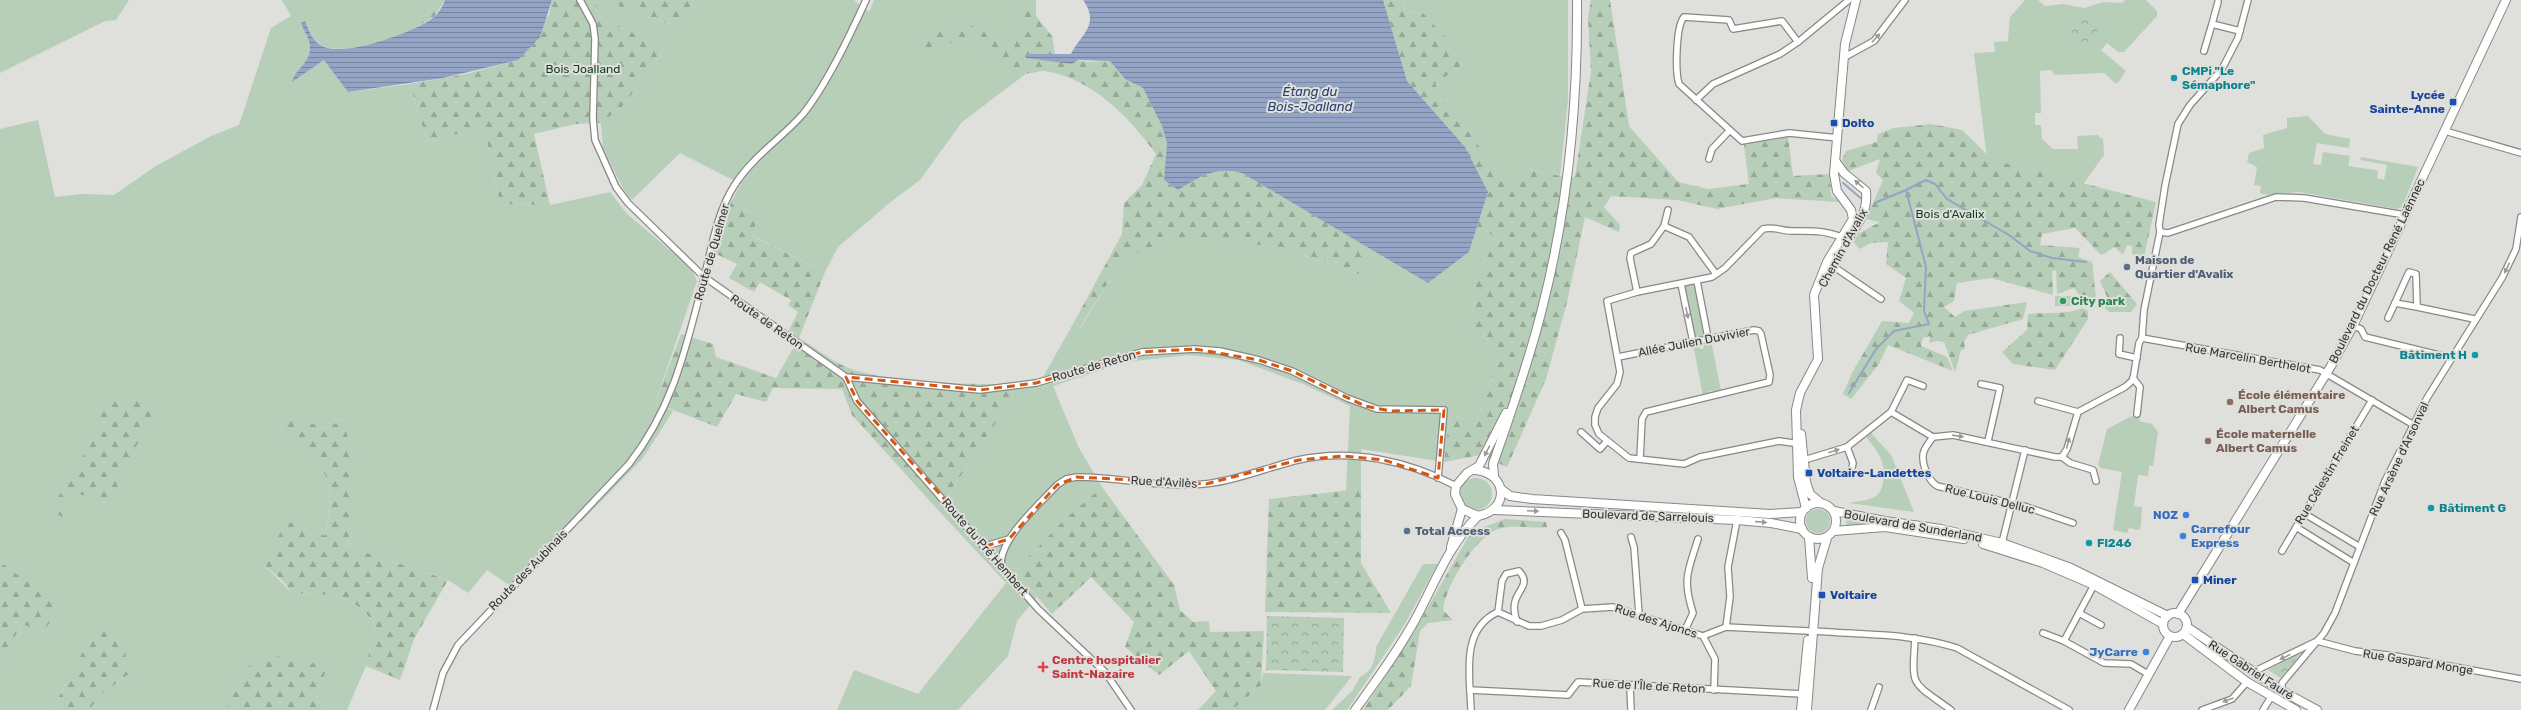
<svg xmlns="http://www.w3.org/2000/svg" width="2521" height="710" font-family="Rubik,sans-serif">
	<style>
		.green { fill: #b7ceb9 }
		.forest { fill: url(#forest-firs) }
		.park { fill: url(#park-crowns) }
		.water { fill: url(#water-rules) }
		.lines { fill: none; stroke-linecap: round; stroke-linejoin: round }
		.stream { stroke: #93a4c5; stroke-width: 2 }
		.street-casing { stroke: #898886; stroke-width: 8 }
		.secondary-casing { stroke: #898886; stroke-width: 10 }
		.street { stroke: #fff; stroke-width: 5.5 }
		.secondary { stroke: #fff; stroke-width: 8 }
		.oneway { fill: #9a9a99 }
		.marked { fill: none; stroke: #d65510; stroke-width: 3; stroke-dasharray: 8 5; stroke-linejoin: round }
		.culture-dot { fill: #0f9aa8; stroke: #dfdfdc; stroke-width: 1.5 }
		.transit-dot { fill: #1a4fb4; stroke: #dfdfdc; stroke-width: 1.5 }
		.service-dot { fill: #5c6f8a; stroke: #dfdfdc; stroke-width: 1.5 }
		.leisure-dot { fill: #2e9e5b; stroke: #dfdfdc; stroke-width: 1.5 }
		.education-dot { fill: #8d6e63; stroke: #dfdfdc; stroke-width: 1.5 }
		.shop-dot { fill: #3f7fe0; stroke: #dfdfdc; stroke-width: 1.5 }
		.health-dot { fill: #e0444e; stroke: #dfdfdc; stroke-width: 1.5 }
		.labels { text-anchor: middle; stroke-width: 4; stroke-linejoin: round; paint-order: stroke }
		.park-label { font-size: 12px; fill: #0f3f1b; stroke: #dfdfdc }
		.culture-label { font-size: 12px; font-weight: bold; fill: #0d838f; stroke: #dfdfdc; text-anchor: start }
		.transit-label { font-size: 12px; font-weight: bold; fill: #164399; stroke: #dfdfdc; text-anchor: start }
		.street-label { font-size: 12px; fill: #353533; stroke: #dfdfdc }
		.service-label { font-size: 12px; font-weight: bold; fill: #4e5e75; stroke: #dfdfdc; text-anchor: start }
		.leisure-label { font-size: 12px; font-weight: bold; fill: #27864d; stroke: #dfdfdc; text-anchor: start }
		.education-label { font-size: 12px; font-weight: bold; fill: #785e54; stroke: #dfdfdc; text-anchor: start }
		.shop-label { font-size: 12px; font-weight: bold; fill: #366cbe; stroke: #dfdfdc; text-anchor: end }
		.health-label { font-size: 12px; font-weight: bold; fill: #be3a42; stroke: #dfdfdc; text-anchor: start }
		.water-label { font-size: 13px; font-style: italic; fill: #2a416d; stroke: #dfdfdc }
	</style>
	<defs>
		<pattern id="forest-firs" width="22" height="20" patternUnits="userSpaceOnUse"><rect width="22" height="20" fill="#b7ceb9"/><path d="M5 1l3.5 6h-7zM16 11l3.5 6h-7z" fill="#96a897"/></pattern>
		<pattern id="park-crowns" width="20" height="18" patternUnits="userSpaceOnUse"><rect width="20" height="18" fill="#b7ceb9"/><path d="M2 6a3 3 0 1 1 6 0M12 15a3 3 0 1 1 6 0" fill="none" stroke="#96a897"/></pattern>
		<pattern id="water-rules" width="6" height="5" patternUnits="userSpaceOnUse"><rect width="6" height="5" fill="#93a4c5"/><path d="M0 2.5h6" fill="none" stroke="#7986a1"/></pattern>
	</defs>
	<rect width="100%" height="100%" fill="#dfdfdc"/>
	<g class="green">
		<polygon points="0,0 129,0 116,20 105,21 0,73"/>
		<path d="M282 0H430L428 15C423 20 418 26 412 29 396 39 339 55 323 46 314 41 309 31 305 22L301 23C303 30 310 39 310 46 311 60 299 70 292 82L324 60 349 92 410 84 427 142 484 127 500 204 550 205 610 192 627 214 691 268 697 281 655 403 673 411 643 458 581 522 574 519 509 585 487 570 468 593 448 580 347 546 354 527V461L343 419 327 428 291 418 278 428C326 462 338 477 325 536L263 564 292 593C332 595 349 591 376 625L366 666 347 710H334L317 699 327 666 250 664 225 710H89L101 695 130 673 66 683 52 710H0V667L21 624 23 579 0 562V129L38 120 55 197 81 194 114 195 156 166 211 136 239 125 271 28 291 16Z"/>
		<polygon points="598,0 605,0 632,12 679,27 694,0 854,0 869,12 874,0 1020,0 1023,20 1014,47 972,26 922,32 925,47 969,39 1027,73 962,122 920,180 893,200 838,247 825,272 751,235 758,216 731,202 741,184 680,153 632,200 624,190 603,148 601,123 624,105 664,48 596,15"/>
		<polygon points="1405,0 1568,0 1568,99 1560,176 1529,169 1529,173 1507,186 1435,84 1464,64 1423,13 1404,12"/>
		<polygon points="2025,0 2038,0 2045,6 2063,4 2084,8 2104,2 2122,3 2125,0 2146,0 2157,11 2157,16 2124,52 2118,52 2107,43 2101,50 2126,71 2118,83 2115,83 2104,73 2055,75 2051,70 2040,71 2041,113 2035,113 2035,125 2041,125 2042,139 2053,149 2078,149 2077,136 2097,135 2103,139 2104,155 2082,186 1990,163 1986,151 1974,53 1995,52 1994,42 2008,41 2010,17"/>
		<polygon points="2308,116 2325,134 2350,139 2349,148 2317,143 2313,164 2321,165 2323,152 2350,156 2348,166 2375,170 2378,171 2377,178 2384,180 2387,165 2360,160 2361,157 2418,167 2402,207 2397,209 2299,192 2267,195 2260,193 2261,186 2254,185 2257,167 2247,162 2249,153 2264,148 2263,135 2287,128 2287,118"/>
		<polygon points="1477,227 1488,231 1496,240 1475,279 1473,314 1467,331 1484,332 1498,359 1476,425 1450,414 1444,462 1361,449 1361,489 1346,491 1350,406 1303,384 1238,360 1188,355 1125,362 1053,386 1078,446 1102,487 1065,519 1015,571 1037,597 1017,621 1008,656 958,710 837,710 854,670 918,694 1006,583 938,510 1013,397 1012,384 1043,377 1073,324 1080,328 1126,255 1148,251 1160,239 1220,239 1254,245 1273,245 1359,274 1366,269 1366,246 1428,283 1469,252"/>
		<polygon points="1693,284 1696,286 1705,333 1703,336 1697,338 1694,336 1684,287 1686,285"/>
		<rect x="2055" y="296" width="17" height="10"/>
		<polygon points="1706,341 1711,341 1721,391 1710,391 1703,396 1693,344 1696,343 1700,349 1703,349"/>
		<polygon points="2134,415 2140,416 2139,421 2152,424 2158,432 2153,466 2149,466 2148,476 2138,475 2134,506 2142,507 2141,526 2139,530 2129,528 2127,533 2113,530 2122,472 2101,468 2098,465 2107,429"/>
		<path d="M1871 433 1891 455 1914 512 1849 503C1857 501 1868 501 1876 496 1880 494 1882 488 1883 483 1887 464 1878 451 1866 437Z"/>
		<circle cx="1476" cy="494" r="16"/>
		<circle cx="1818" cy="521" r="12"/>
		<path d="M1423 564H1438L1403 627 1347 710H1332L1353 690 1360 677C1372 672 1376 659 1376 647Z"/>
		<polygon points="1263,673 1352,676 1325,710 1232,710 1261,685"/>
	</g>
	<g class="forest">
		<polygon points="430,0 445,0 434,17 413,29 428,15"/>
		<polygon points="552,0 598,0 596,15 664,48 624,105 601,123 575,124 534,134 550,205 500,204 484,127 427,142 410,84 466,74 518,60 549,15"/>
		<polygon points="605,0 694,0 679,27 632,12"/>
		<path d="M1020 0H1036V16L1052 36 1055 54H1028L1087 62 1110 61 1125 79 1143 88 1162 126 1167 143 1164 180 1178 190C1201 176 1215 166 1242 173L1366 246V269L1359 274 1273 245H1254L1220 239H1161L1148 251 1126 255 1079 328 1073 324 1122 234 1124 203 1142 185 1156 154C1130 118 1091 77 1044 71 1039 71 1032 74 1026 73 1014 69 982 46 969 39L925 48 922 31 972 26 1014 47 1023 20Z"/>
		<polygon points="1383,0 1405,0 1404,12 1423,13 1460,53 1464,64 1435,84 1507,186 1528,173 1528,169 1560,176 1575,177 1591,71 1588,18 1591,0 1610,0 1629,126 1678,182 1708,189 1749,184 1744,145 1788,137 1793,176 1830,174 1831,196 1840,202 1776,198 1717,209 1677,200 1611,196 1604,207 1620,225 1619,232 1585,217 1567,302 1546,379 1507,467 1480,455 1444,462 1450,414 1476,425 1498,359 1484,332 1467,332 1473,314 1475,279 1496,240 1488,231 1477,227 1488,192 1465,147 1407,81"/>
		<polygon points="1931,124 1962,130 1993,160 2156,202 2144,257 2132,254 2132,246 2127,245 2123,255 2115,247 2101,255 2075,228 2042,234 2040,245 2080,248 2078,257 2092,262 2096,298 2083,300 2074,288 2057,294 2056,270 2052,271 2053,295 1991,278 1957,283 1954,301 1944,307 1955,317 1964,311 2027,302 2023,319 1968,335 1964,342 1965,349 1961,350 1955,372 1944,342 1937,341 1929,343 1930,336 1923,338 1921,346 1947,357 1953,371 1888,345 1879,364 1851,399 1843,394 1852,373 1882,321 1909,323 1914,313 1899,301 1906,278 1886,264 1888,242 1871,243 1859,249 1854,242 1858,234 1880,222 1866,219 1883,180 1876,173 1880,159 1848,171 1842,160 1846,151 1877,142 1878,134 1894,128"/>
		<path d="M731 202 758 216 752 236 825 272 799 338C814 347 830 360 846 367 890 384 965 384 1012 384L1013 397 938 510 852 415 842 389 773 388 766 402 736 394 717 427 655 403 681 334 713 344 716 357 776 378 794 347 784 340 798 312 788 305 791 300 760 282 754 292 729 278 737 264 714 253Z"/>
		<polygon points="2110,272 2137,304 2131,312 2109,312 2105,308 2108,299 2100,281"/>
		<path d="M2082 308 2088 311V319L2055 370 2013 364 2002 352 2027 330 2028 314C2045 312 2068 315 2082 308Z"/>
		<polygon points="147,398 154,409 110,502 75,493 62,517 51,509 95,436 102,403"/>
		<path d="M291 418 327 428 343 419 354 461V527L347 546 448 580 414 639 400 680 366 666 376 625C350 591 332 595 292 593L282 580 263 564 287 521 325 536C339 478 324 461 278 428Z"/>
		<polygon points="1102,487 1174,585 1180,610 1193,622 1209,621 1210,632 1264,631 1261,685 1232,710 1198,710 1216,691 1189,651 1159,675 1125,647 1134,622 1091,577 1052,614 1015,571 1065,519"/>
		<polygon points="1361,489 1361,563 1391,613 1265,612 1269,499"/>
		<path d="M1505 519 1546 522 1547 527C1532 529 1512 524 1498 529 1475 537 1445 587 1443 610L1453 620 1428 623 1420 631 1411 686 1388 710H1363L1411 637 1471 532Z"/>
		<polygon points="0,562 61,606 44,631 21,624 0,667"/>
		<polygon points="97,625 124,648 130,673 101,695 89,710 52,710"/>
		<polygon points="265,654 327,666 317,699 334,710 225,710 250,664"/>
	</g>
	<g class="park">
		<polygon points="2086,11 2099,25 2094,43 2086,48 2075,42 2070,25 2080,12"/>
		<polygon points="1847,517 1874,522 1874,526 1846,526"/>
		<polygon points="1267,616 1344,618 1343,672 1266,670"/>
		<polygon points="2301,653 2281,678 2268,670"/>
	</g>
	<g class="water">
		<path d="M445 0H552L540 37 518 60 443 78 348 92 324 60 292 82C296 68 311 63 310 46 310 39 303 30 301 23L305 21C309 31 313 41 322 46 344 58 414 32 433 18 438 14 443 6 445 0Z"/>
		<path d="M1083 0H1383L1407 81 1465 147 1488 192 1469 252 1428 283 1242 173C1215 166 1201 176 1178 190L1164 180 1167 143 1162 126 1143 88 1125 79 1110 61 1078 60 1072 64 1026 58 1028 54H1071C1080 35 1101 25 1083 0Z"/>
	</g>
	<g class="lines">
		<g class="stream">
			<polyline points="1843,183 1863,200"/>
			<polyline points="1877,202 1906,190"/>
			<polyline points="1849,393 1876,349 1894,331 1929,324 1924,311 1926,267 1906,190 1926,180 1935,184 1947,199 2009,235 2030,251 2052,258 2086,262"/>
		</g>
		<defs>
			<g id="street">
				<polyline points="580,0 593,24 595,39 593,119 595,140 616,187 628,203 703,276 846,377 980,390 1036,383 1142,352 1195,349 1220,351 1259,360 1292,371 1347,398 1377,409 1444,410 1438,478"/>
				<polyline points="2218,2 2212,24 2240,31"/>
				<path d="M1798 42 1782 21 1733 29 1729 20 1684 17C1676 26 1675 71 1679 84L1742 141 1789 133 1838 138"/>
				<polyline points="2204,51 2212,24"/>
				<polyline points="1843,58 1874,41 1905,0"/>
				<polyline points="1696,100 1713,84 1780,54 1798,42 1849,0"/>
				<polyline points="2445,131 2521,153"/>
				<polyline points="1709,159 1712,149 1729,131"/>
				<polyline points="1664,226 1668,210"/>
				<polyline points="2160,232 2168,233 2276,197 2304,198 2405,215"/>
				<polyline points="1827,262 1881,299"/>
				<polyline points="1697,281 1708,338"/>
				<polyline points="1681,284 1693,342"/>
				<polyline points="1637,292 1630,258 1631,253 1651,244 1664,226 1689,237 1716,274"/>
				<polyline points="2417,307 2395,303 2409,272 2416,274 2417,307 2474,319"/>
				<polyline points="2388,318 2395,303"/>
				<polyline points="2353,326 2361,329 2365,337 2451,358"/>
				<polyline points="2120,338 2119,354 2137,358"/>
				<polyline points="2142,338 2144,310 2160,232 2159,225 2165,186 2178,124 2190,105 2222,69 2238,38 2248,0"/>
				<polyline points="2142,338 2320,370 2412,424"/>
				<polyline points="1618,357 1754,330 1759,331 1761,334 1770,375 1769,382 1646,412 1642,419 1640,459"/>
				<polyline points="846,377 857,401 1038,609 1105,672 1131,710"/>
				<polyline points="2133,378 2140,387 2137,414"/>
				<polyline points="1981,384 2000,388 1988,441"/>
				<polyline points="2038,401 2078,412"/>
				<polyline points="1891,412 1907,380 1923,386"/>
				<polyline points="1581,432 1600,449 1607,441"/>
				<path d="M1933 437C1930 441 1926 446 1924 451 1920 462 1928 480 1937 486L2027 507 2073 523"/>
				<path d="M1800 444 1779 441 1700 457 1684 464 1629 458 1599 434 1595 425V417L1598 408 1617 384 1620 372 1607 301 1637 292 1712 277 1725 268 1763 229C1774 226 1781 231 1792 231 1816 231 1823 230 1848 239"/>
				<polyline points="1847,447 1853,463 1851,473"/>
				<polyline points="2062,457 2070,463 2093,470 2096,481"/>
				<polyline points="1801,461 1847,447 1891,412 1933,437 1953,435 2055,457 2062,457 2067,449 2078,412 2125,387 2133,380 2139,343 2142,338"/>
				<polyline points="2305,514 2360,547"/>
				<polyline points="2296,527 2354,563"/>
				<polyline points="1561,533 1565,540 1582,609"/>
				<polyline points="1631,537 1634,547 1639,614"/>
				<polyline points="2002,543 2025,450"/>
				<polyline points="986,546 1009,539"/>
				<polyline points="2282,551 2372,400"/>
				<path d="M1001 564C1001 537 1039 505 1057 485L1066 479 1077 477C1119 477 1162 488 1204 484 1232 482 1269 467 1298 460 1351 448 1409 461 1456 486"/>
				<path d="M1498 612 1502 581 1506 574 1519 571C1531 584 1518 589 1515 602 1513 609 1515 616 1517 622"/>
				<polyline points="2079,613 2101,625"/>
				<polyline points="1726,627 1730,597 1728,567 1737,520"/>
				<path d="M1685 630 1693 613C1682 578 1688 572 1698 539"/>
				<path d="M1814 631C1862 635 1911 633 1957 648L2069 710"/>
				<polyline points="2043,633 2064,641 2104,663 2131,664 2148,674"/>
				<polyline points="1703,636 1715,659 1714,690"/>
				<path d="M1915 638C1912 689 1910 680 1951 710"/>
				<polyline points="2064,641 2094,585"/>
				<polyline points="2317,641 2355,651 2395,656 2521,679"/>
				<polyline points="2253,672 2315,642"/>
				<polyline points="1630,686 1631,710"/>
				<polyline points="1470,690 1568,695 1578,682 1803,694"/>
				<polyline points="2282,691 2282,683 2324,633 2335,613 2385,481 2427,398 2502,278 2516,249 2521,217"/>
				<path d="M433 710 443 673 458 645 629 464C672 409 685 352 702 286 711 253 715 216 734 186 752 157 781 139 803 114 827 84 850 35 866 0"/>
				<path d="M1471 710C1470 676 1460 629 1498 612L1529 626H1541L1562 620 1582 609 1613 607 1703 636 1726 627 1808 631"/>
				<polyline points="1871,710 1879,687"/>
				<polyline points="2202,710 2232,699 2247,682"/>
				<polyline points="2263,710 2271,697"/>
			</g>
			<g id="secondary">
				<path d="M1836 162 1844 173 1866 191C1868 210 1860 221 1850 236"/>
				<polyline points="1801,434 1806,482 1810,494 1821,503"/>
				<path d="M1475 470C1508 473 1510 510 1478 516L1462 509 1455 494 1456 486 1467 473 1479 466 1506 413"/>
				<path d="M1494 476 1493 464C1511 413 1529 361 1542 309 1568 208 1578 103 1577 0"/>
				<polyline points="1501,489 1510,496 1532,499 1770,514 1802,512"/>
				<circle cx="1818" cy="521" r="18"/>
				<polyline points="1806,508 1798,477 1796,410 1800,393 1818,359 1814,295 1827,262 1853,219 1851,210 1837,191 1834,174 1845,44 1856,0"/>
				<polyline points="1494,510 1737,520 1771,523 1802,529"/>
				<polyline points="1834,511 1885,521 1941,529 2002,543 2071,568 2168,616"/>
				<polyline points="1834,531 1885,527 1964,539"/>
				<polyline points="1809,537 1812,578"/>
				<polyline points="1983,544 2043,563 2094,585 2163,624"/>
				<polyline points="1451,547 1462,509"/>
				<circle cx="2175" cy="625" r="12"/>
				<polyline points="2178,614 2331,366 2353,326 2506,0"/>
				<polyline points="2187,627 2282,691 2317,710"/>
				<polyline points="2183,634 2247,682 2296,710"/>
				<path d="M1355 710C1376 681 1398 651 1415 620 1434 585 1449 544 1478 516"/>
				<polyline points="1801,710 1808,640"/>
				<polyline points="1807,710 1818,568 1827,538"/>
				<polyline points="2129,710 2170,636"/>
			</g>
		</defs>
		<use href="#street" class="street-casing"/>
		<use href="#secondary" class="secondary-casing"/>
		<use href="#street" class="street"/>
		<use href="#secondary" class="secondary"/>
	</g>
	<defs><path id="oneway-solid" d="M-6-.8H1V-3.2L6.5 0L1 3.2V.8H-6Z"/></defs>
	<g class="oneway">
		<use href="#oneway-solid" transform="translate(1876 38) rotate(-47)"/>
		<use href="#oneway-solid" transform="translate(1859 184) rotate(-138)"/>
		<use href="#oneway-solid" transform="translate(2507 268) rotate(116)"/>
		<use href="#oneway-solid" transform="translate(1687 313) rotate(78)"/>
		<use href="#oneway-solid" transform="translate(1958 436) rotate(8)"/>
		<use href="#oneway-solid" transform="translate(2068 443) rotate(-75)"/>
		<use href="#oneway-solid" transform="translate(1487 451) rotate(117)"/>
		<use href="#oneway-solid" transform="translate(1834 451) rotate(-17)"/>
		<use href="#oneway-solid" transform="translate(1533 511) rotate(2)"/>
		<use href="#oneway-solid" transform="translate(1761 522) rotate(4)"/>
		<use href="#oneway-solid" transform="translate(2285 657) rotate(154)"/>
		<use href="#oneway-solid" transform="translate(2228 700) rotate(160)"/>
	</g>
	<path class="marked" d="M1195 349 1259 360 1292 371 1365 406 1391 411 1444 410 1438 478 1384 460 1343 456 1299 460 1206 484 1077 477 1057 485 1009 539 986 546 857 401 846 377 980 390 1036 383 1142 352Z"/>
	<g class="culture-dot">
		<circle cx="2174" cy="78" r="4"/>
		<circle cx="2475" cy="355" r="4"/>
		<circle cx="2431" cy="508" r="4"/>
		<circle cx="2089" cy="543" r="4"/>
	</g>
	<g class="transit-dot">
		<rect x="2449" y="98" width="8" height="8" rx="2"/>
		<rect x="1830" y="119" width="8" height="8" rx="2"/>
		<rect x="1805" y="469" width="8" height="8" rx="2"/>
		<rect x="2191" y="576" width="8" height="8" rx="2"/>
		<rect x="1818" y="591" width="8" height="8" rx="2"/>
	</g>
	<g class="service-dot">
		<circle cx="2127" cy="267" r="4"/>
		<circle cx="1407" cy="531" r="4"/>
	</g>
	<circle class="leisure-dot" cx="2063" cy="301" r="4"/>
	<g class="education-dot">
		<circle cx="2230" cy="402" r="4"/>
		<circle cx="2208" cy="441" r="4"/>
	</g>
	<g class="shop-dot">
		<circle cx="2186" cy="515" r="4"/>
		<circle cx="2183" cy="536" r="4"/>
		<circle cx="2146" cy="652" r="4"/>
	</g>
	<path class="health-dot" d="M1041 661h4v4h4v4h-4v4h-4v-4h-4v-4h4z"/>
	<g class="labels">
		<g class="park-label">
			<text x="583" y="73">Bois Joalland</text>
			<text x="1950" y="218">Bois d'Avalix</text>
		</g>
		<g class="culture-label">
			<text x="2182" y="75">CMPi "Le<tspan x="2182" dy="14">Sémaphore"</tspan></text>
			<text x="2467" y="359" text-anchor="end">Bâtiment H</text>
			<text x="2439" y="512">Bâtiment G</text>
			<text x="2097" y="547">Fl246</text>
		</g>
		<g class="transit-label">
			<text x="2445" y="99" text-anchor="end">Lycée<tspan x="2445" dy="14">Sainte-Anne</tspan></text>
			<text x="1842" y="127">Dolto</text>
			<text x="1817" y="477">Voltaire-Landettes</text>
			<text x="2203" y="584">Miner</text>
			<text x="1830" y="599">Voltaire</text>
		</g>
		<g class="street-label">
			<text transform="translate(1843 248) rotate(-61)" y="4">Chemin d'Avalix</text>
			<text transform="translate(712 252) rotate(-74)" y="4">Route de Quelmer</text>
			<text transform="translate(2377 271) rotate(-64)" y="4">Boulevard du Docteur René Laënnec</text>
			<text transform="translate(767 322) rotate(35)" y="4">Route de Reton</text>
			<text transform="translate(1694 342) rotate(-11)" y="4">Allée Julien Duvivier</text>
			<text transform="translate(2248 358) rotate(10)" y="4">Rue Marcelin Berthelot</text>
			<text transform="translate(1094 366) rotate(-16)" y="4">Route de Reton</text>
			<text transform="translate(2399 459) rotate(-65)" y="4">Rue Arsène d'Arsonval</text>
			<text transform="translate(2327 475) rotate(-59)" y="4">Rue Célestin Freinet</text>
			<text transform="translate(1164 482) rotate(3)" y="4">Rue d'Avilès</text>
			<text transform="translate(1990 499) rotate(14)" y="4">Rue Louis Delluc</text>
			<text transform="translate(1648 516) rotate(2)" y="4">Boulevard de Sarrelouis</text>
			<text transform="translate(1913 526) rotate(10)" y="4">Boulevard de Sunderland</text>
			<text transform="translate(985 547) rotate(49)" y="4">Route du Pré Hembert</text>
			<text transform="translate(528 570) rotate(-46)" y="4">Route des Aubinais</text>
			<text transform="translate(1656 621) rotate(18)" y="4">Rue des Ajoncs</text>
			<text transform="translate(2418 662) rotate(9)" y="4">Rue Gaspard Monge</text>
			<text transform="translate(2251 670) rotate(33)" y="4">Rue Gabriel Fauré</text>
			<text transform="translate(1649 686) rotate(3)" y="4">Rue de l'Île de Reton</text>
		</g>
		<g class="service-label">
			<text x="2135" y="264">Maison de<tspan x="2135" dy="14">Quartier d'Avalix</tspan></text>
			<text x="1415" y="535">Total Access</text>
		</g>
		<g class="leisure-label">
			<text x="2071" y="305">City park</text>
		</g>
		<g class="education-label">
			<text x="2238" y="399">École élémentaire<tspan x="2238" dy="14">Albert Camus</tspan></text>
			<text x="2216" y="438">École maternelle<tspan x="2216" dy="14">Albert Camus</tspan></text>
		</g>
		<g class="shop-label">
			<text x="2178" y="519">NOZ</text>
			<text x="2191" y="533" text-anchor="start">Carrefour<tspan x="2191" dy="14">Express</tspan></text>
			<text x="2138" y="656">JyCarre</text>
		</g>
		<g class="health-label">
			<text x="1052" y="664">Centre hospitalier<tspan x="1052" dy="14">Saint-Nazaire</tspan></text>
		</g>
		<g class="water-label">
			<text x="1310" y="96">Étang du<tspan x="1310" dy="15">Bois-Joalland</tspan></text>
		</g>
	</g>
</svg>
